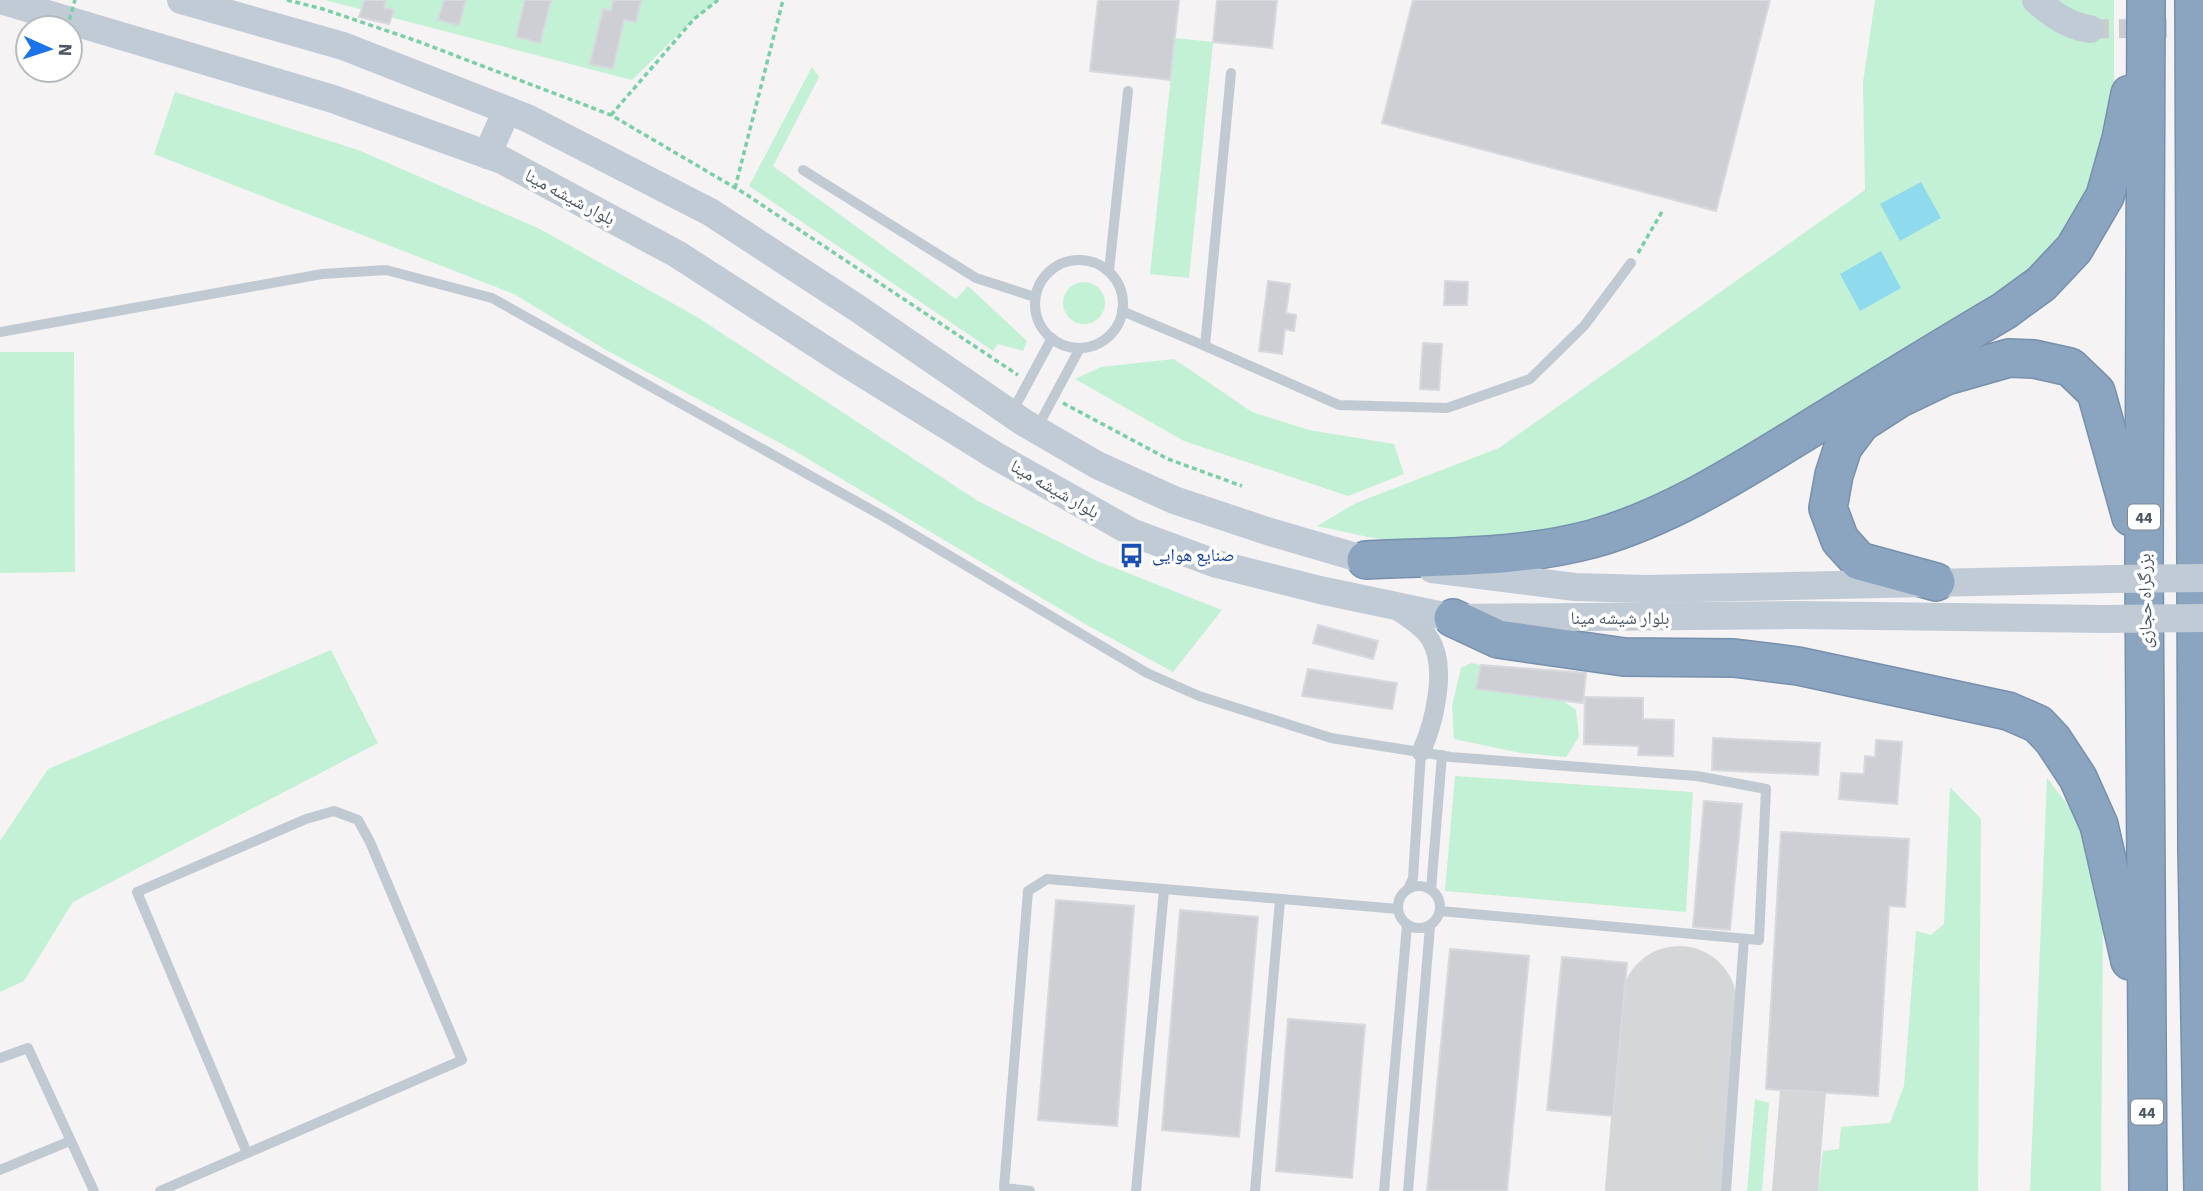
<svg xmlns="http://www.w3.org/2000/svg" width="2203" height="1191" font-family="'Source Sans 3','Noto Naskh Arabic',sans-serif">
	<style>
		.green { fill: #c3f1d5 }
		.water { fill: #90daee }
		.lines { fill: none; stroke-linecap: round; stroke-linejoin: round }
		.taxiway { stroke: #d5d6d8; stroke-width: 46 }
		.runway { stroke: #d5d6d8; stroke-width: 116 }
		.building { fill: #cdcfd5; stroke: #d7d9de; stroke-width: 2 }
		.street-tunnel { stroke: #caccce; stroke-width: 19; stroke-dasharray: 19 10; stroke-linecap: butt }
		.highway-casing { stroke: #7690ad; stroke-width: 40 }
		.path { stroke: #7ad0a6; stroke-width: 3.5; stroke-dasharray: 5 3.5; stroke-linecap: butt }
		.lane { stroke: #c1cad2; stroke-width: 10 }
		.street { stroke: #c1cad2; stroke-width: 19 }
		.secondary { stroke: #c1cbd6; stroke-width: 28 }
		.highway { stroke: #8ba5c1; stroke-width: 37 }
		.path-bridge { stroke: #7ad0a6; stroke-width: 3.5; stroke-dasharray: 5 3.5; stroke-linecap: butt }
		.secondary-bridge { stroke: #c1cbd6; stroke-width: 28 }
		.labels { text-anchor: middle; stroke-width: 7; stroke-linejoin: round; paint-order: stroke }
		.shield { fill: #fff; stroke: #808990; stroke-width: 2 }
		.shield-label { font-size: 16px; font-weight: bold; fill: #4a5661 }
		.street-label { font-size: 18px; fill: #4a5661; stroke: #fff }
		.transit-label { font-size: 18px; fill: #164399; stroke: #fff; text-anchor: start }
	</style>
	<rect width="100%" height="100%" fill="#f5f3f3"/>
	<g class="green">
		<polygon points="325,0 718,0 694,19 632,80"/>
		<polygon points="1875,0 2025,0 2075,13 2057,0 2114,0 2114,87 2110,124 2080,213 2038,269 1708,480 1592,530 1432,547 1368,537 1317,526 1356,503 1499,448 1865,190 1863,83"/>
		<polygon points="1175,38 1213,42 1189,278 1150,274"/>
		<polygon points="812,67 819,77 773,166 956,299 968,286 1027,341 1023,351 998,344 993,351 749,186"/>
		<polygon points="175,92 358,150 540,229 697,317 978,501 1097,561 1222,610 1173,672 1087,625 793,450 606,350 514,294 154,154"/>
		<circle cx="1084" cy="303" r="21"/>
		<polygon points="0,352 74,352 75,572 0,573"/>
		<polygon points="1174,359 1252,412 1309,430 1394,444 1404,474 1348,496 1184,441 1075,379 1101,367"/>
		<polygon points="331,650 378,743 73,902 24,981 0,992 0,841 48,769"/>
		<polygon points="1471,663 1481,665 1477,689 1562,700 1576,710 1579,737 1566,757 1521,753 1454,739 1452,706 1461,668"/>
		<polygon points="1455,776 1693,792 1686,912 1445,891"/>
		<polygon points="2047,778 2086,829 2103,918 2101,1191 2030,1191"/>
		<polygon points="1950,787 1981,819 1978,1191 1818,1191 1823,1151 1839,1149 1841,1127 1890,1123 1904,1086 1916,931 1931,935 1944,924"/>
		<polygon points="1755,1099 1769,1103 1762,1191 1747,1191"/>
	</g>
	<g class="water">
		<polygon points="1921,182 1941,218 1900,241 1880,204"/>
		<polygon points="1881,251 1901,288 1860,311 1840,274"/>
	</g>
	<g class="lines">
		<polyline class="taxiway" points="1795,1191 1803,1091"/>
		<polyline class="runway" points="1663,1191 1679,1004"/>
	</g>
	<g class="building">
		<polygon points="365,0 386,0 384,8 394,10 389,24 359,17"/>
		<polygon points="444,0 466,0 459,25 438,20"/>
		<polygon points="525,0 551,0 540,43 516,37"/>
		<polygon points="613,0 641,0 636,22 624,20 613,69 590,64 603,9 611,11"/>
		<polygon points="1098,0 1179,0 1170,80 1090,71"/>
		<polygon points="1217,0 1277,0 1272,48 1213,42"/>
		<polygon points="1413,0 1770,0 1716,211 1382,123"/>
		<polygon points="1268,281 1290,284 1286,313 1296,315 1294,331 1285,329 1282,354 1259,351"/>
		<polygon points="1445,281 1468,282 1467,305 1444,305"/>
		<polygon points="1423,343 1442,344 1439,390 1420,389"/>
		<polygon points="1318,625 1378,641 1373,659 1313,643"/>
		<polygon points="1481,665 1586,673 1583,703 1476,689"/>
		<polygon points="1308,669 1397,683 1392,709 1302,696"/>
		<polygon points="1585,697 1643,698 1643,719 1674,720 1673,756 1638,755 1639,746 1584,744"/>
		<polygon points="1713,738 1820,743 1818,775 1712,770"/>
		<polygon points="1876,740 1902,742 1897,804 1839,799 1841,773 1864,774 1865,756 1875,757"/>
		<polygon points="1704,801 1742,804 1730,930 1693,927"/>
		<polygon points="1781,832 1909,839 1905,907 1889,906 1878,1096 1766,1089"/>
		<polygon points="1056,900 1134,906 1117,1126 1038,1120"/>
		<polygon points="1180,910 1258,917 1239,1137 1162,1130"/>
		<polygon points="1450,949 1529,956 1507,1191 1427,1191"/>
		<polygon points="1562,957 1627,963 1613,1116 1547,1110"/>
		<polygon points="1288,1019 1365,1025 1352,1178 1276,1171"/>
	</g>
	<g class="lines">
		<polyline class="street-tunnel" points="2090,29 2201,28"/>
		<defs>
			<g id="highway">
				<polyline points="2146,0 2144,568 2148,1191"/>
				<polyline points="2194,0 2197,848 2203,1191"/>
				<path d="M1366 560C1443 556 1517 559 1592 539 1667 518 1735 475 1800 435 1868 393 1936 351 2004 311L2041 284 2074 249 2105 196 2121 139 2130 94"/>
				<polyline points="1936,582 1859,561 1840,540 1828,508 1834,475 1843,447 1861,423 1900,398 1946,376 2009,358 2034,359 2070,367 2096,392 2131,517"/>
				<polyline points="1453,618 1498,639 1624,657 1734,658 1798,666 2008,711 2038,724 2053,740 2078,778 2099,825 2130,961"/>
			</g>
		</defs>
		<use href="#highway" class="highway-casing"/>
		<g class="path">
			<polyline points="287,0 323,9 417,41 611,115 744,193 1018,375"/>
			<polyline points="611,115 694,19 718,0"/>
			<polyline points="735,188 783,0"/>
			<polyline points="1638,253 1663,210"/>
			<polyline points="1063,403 1168,459 1242,486"/>
		</g>
		<g class="lane">
			<polyline points="803,170 976,278 1035,297"/>
			<circle cx="1079" cy="304" r="44"/>
			<polyline points="1109,271 1128,91"/>
			<polyline points="1122,311 1205,346 1231,73"/>
			<polyline points="0,332 322,274 386,270 492,298 886,518 1147,673 1199,696 1331,738 1451,757 1697,776 1766,789 1759,940 1440,911"/>
			<polyline points="1205,346 1339,405 1447,408 1530,379 1584,326 1631,263"/>
			<polyline points="1012,412 1052,338"/>
			<polyline points="1037,428 1080,348"/>
			<circle cx="1419" cy="907" r="21"/>
			<polyline points="1408,889 1413,878 1421,752"/>
			<polyline points="1431,890 1442,755"/>
			<polyline points="0,1058 28,1048 94,1191"/>
			<polyline points="0,1170 70,1141"/>
			<polyline points="160,1191 462,1060 370,842 358,820 334,811 306,819 137,892 247,1153"/>
			<polyline points="1030,1191 1004,1188 1028,891 1047,879 1398,909"/>
			<polyline points="1136,1191 1164,890"/>
			<polyline points="1255,1191 1280,900"/>
			<polyline points="1384,1191 1407,925"/>
			<polyline points="1408,1191 1430,926"/>
			<polyline points="1726,1191 1744,939"/>
		</g>
		<path class="street" d="M1396 610C1407 618 1423 627 1430 639 1448 667 1434 724 1421 752"/>
		<g class="secondary">
			<polyline points="0,0 333,99 502,160 677,254 841,360 996,456 1133,533 1217,564 1320,590 1453,618 1796,615 2103,619"/>
			<polyline points="181,0 343,46 527,118 710,212 857,308 1023,422 1097,465 1174,500 1270,532 1366,560 1385,562"/>
			<path d="M2036 0C2052 14 2068 26 2090 29"/>
			<polyline points="487,155 507,110"/>
			<polyline points="1432,569 1575,587 1646,589 2114,579"/>
		</g>
		<use href="#highway" class="highway"/>
		<polyline class="path-bridge" points="67,28 75,0"/>
		<g class="secondary-bridge">
			<polyline points="2114,579 2203,578"/>
			<polyline points="2103,619 2203,618"/>
		</g>
	</g>
	<defs>
		<symbol id="bus-bare" viewBox="-9 -9 18 18"><path d="M-5-6H5V4H4V6H2V4H-2V6H-4V4H-5ZM-3.5-4V0h7V-4ZM-3.5 1.2v1.5H-2V1.2ZM2 1.2v1.5H3.5V1.2Z" fill="#1a4fb4" stroke="#fff" stroke-width="2.5" paint-order="stroke"/></symbol>
	</defs>
	<g fill-rule="evenodd">
		<use href="#bus-bare" x="1114" y="538" width="35" height="35"/>
	</g>
	<g class="labels">
		<g class="shield">
			<rect x="2128" y="504.5" width="32" height="25" rx="5"/>
			<rect x="2131" y="1099.5" width="32" height="25" rx="5"/>
		</g>
		<g class="shield-label">
			<text x="2144" y="523">44</text>
			<text x="2147" y="1118">44</text>
		</g>
		<g class="street-label">
			<text transform="translate(570 197) rotate(28)" y="6">بلوار شیشه مینا</text>
			<text transform="translate(1055 489) rotate(30)" y="6">بلوار شیشه مینا</text>
			<text transform="translate(2145 601) rotate(-91)" y="6">بزرگراه حجازی</text>
			<text x="1620" y="624">بلوار شیشه مینا</text>
		</g>
		<g class="transit-label">
			<text x="1152" y="561">صنایع هوایی</text>
		</g>
	</g>
	<g transform="translate(49 49) rotate(93)"><circle r="33" fill="#ffffff" stroke="#b7bbc0" stroke-width="2"/>
	<path d="M0-5L12 26L0 18L-12 26Z" fill="#1a73e8"/>
	<text y="-10" font-size="19" font-weight="bold" text-anchor="middle" fill="#4a5661">N</text>
	</g>
</svg>
